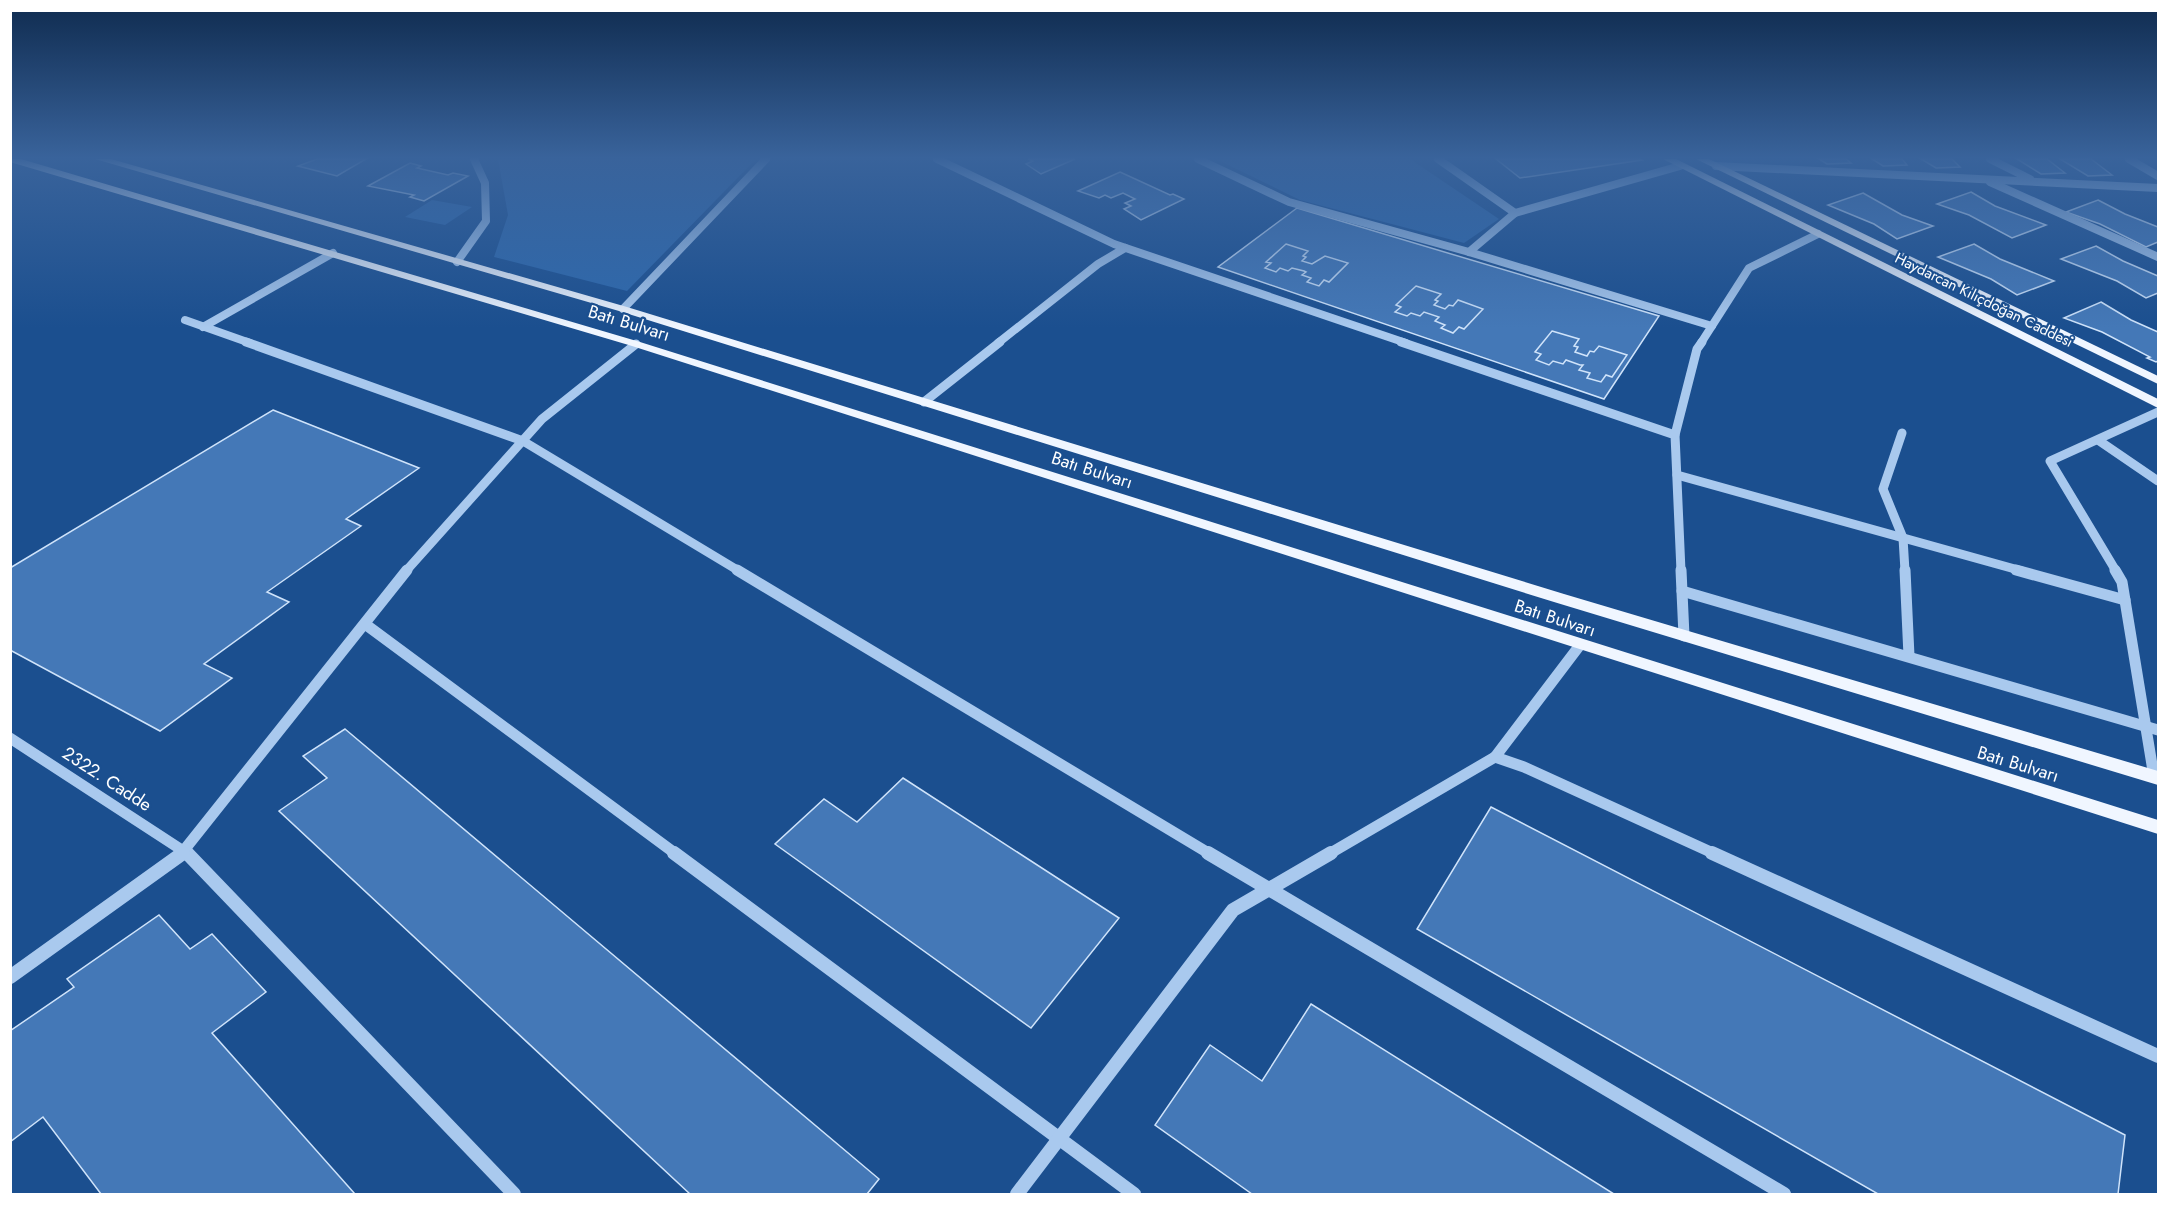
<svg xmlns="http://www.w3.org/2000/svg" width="2169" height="1205" font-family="Jost,sans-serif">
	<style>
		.green { fill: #2e69ad }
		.building { fill: #4478b7; stroke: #cfe3fa; stroke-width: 1.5 }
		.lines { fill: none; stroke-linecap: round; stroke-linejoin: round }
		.minor-far3 { stroke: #a9c9ee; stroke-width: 8 }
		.minor-far2 { stroke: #a9c9ee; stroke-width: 9 }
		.minor-far1 { stroke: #a9c9ee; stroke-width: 11 }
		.minor { stroke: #a9c9ee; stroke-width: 14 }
		.major { fill: #f0f6ff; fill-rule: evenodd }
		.labels { text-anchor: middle; stroke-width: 4.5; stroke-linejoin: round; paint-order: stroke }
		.far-street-label { font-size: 15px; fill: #fff; stroke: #1b4f8f }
		.street-label { font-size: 18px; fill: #fff; stroke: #1b4f8f }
	</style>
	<rect width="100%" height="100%" fill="#1b4f8f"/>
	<g class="green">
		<polygon points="498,159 756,159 627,291 494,257 508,215"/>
		<polygon points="1216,159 1410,159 1499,219 1464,243 1300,200"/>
		<polygon points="432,200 472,207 445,225 405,217"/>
	</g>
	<g class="building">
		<polygon points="317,159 366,159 337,176 298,166"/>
		<polygon points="1028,159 1075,159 1041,174 1026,164 1033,161"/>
		<polygon points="1496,159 1640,159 1642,160 1520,178"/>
		<polygon points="1819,159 1846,159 1851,163 1827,164"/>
		<polygon points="1872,159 1902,159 1907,165 1883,166"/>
		<polygon points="1921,159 1952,159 1960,167 1936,168"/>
		<polygon points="2017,159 2047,159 2065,173 2041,174"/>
		<polygon points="2060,159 2091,159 2112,175 2088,176"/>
		<polygon points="410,163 421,166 417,168 448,175 453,173 468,176 424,201 410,197 414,195 368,186"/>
		<polygon points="1120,172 1170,195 1173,194 1184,199 1141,220 1124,209 1131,206 1125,203 1135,199 1123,193 1111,198 1105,195 1099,198 1078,191"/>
		<polygon points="1971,192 1995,206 2046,225 2012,238 1969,215 1937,204"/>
		<polygon points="1863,193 1902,215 1933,226 1897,239 1874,224 1828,205"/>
		<polygon points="2098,200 2125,214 2158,227 2158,242 2146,247 2100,224 2066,212"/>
		<polygon points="1297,208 1659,316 1604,399 1218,267"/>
		<polygon points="1286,244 1308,251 1303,256 1306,257 1302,261 1312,264 1325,256 1348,263 1329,282 1324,280 1319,286 1307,282 1311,278 1302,275 1306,272 1304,271 1292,268 1288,271 1280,268 1276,272 1265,268 1271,263 1266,262"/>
		<polygon points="1974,244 2000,259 2054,281 2017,295 1991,279 1938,257"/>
		<polygon points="2096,246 2123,261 2158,276 2158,293 2146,298 2117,281 2061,259"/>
		<polygon points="1416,286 1441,294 1435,300 1438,301 1434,305 1445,309 1449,305 1453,306 1458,300 1483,309 1464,329 1459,327 1453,333 1441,328 1445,325 1435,321 1439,317 1424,312 1420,316 1411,313 1407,316 1395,312 1401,307 1396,305"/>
		<polygon points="2101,302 2131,320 2158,332 2158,361 2156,362 2147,358 2150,357 2102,332 2064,318"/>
		<polygon points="1552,331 1579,339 1574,346 1578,347 1575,352 1587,356 1590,351 1594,352 1599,346 1627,355 1612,377 1606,375 1601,382 1587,378 1590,373 1579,370 1583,365 1580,365 1566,360 1563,364 1553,361 1549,365 1536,360 1541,354 1535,352"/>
		<polygon points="273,410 419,468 346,519 361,526 267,592 289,602 204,664 232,678 160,731 10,650 10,568"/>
		<polygon points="345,729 879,1179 867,1194 690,1194 279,811 327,778 303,756"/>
		<polygon points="903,778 1119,918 1031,1028 775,844 824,799 857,822"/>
		<polygon points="1491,807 2125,1135 2118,1194 1878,1194 1417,929"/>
		<polygon points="159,915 190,949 212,934 266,992 212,1033 355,1194 101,1194 43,1117 10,1142 10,1031 74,987 67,979"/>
		<polygon points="1311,1004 1614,1194 1252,1194 1155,1125 1210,1045 1262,1081"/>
	</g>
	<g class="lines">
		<g class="minor-far3">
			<polyline points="937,159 1114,244 1406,343"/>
			<polyline points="1198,159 1289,202 1469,252 1712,326"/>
			<polyline points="1438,159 1515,213"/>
			<polyline points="1990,159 2030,179"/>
			<polyline points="2129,159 2158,176"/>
			<polyline points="1716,166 2158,188"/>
			<polyline points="1990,182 2158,257"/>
			<polyline points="1469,252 1515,213 1680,166"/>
			<polyline points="457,262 486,221 485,183 474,159"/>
			<polyline points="623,309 766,159"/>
			<polyline points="185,320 250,343"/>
			<polyline points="203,327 333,253"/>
			<polyline points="998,343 1098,264 1125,248"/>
			<polyline points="1701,343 1749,268 1818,234"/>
		</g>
		<g class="minor-far2">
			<polyline points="246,342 523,441 739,571"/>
			<polyline points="1401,342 1675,435 1681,571"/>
			<polyline points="924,402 1000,342"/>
			<polyline points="1902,433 1883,489 1903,538 1905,571"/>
			<polyline points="1675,435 1697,349 1702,342"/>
			<polyline points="2098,440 2158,481"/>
			<polyline points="1677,475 2022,571"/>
			<polyline points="406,571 542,419 636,344"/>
			<polyline points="2116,571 2050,461 2158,412"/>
		</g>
		<g class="minor-far1">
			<polyline points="737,570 1210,854"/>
			<polyline points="1681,570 1684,636"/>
			<polyline points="1905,570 1909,656"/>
			<polyline points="2016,570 2125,600"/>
			<polyline points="2115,570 2122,582 2154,777"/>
			<polyline points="1682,591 2158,730"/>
			<polyline points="365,624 676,854"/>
			<polyline points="1580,645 1495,757 1524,767 1715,854"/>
			<polyline points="10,738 188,854"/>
			<polyline points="181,854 407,570"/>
			<polyline points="1329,854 1495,757"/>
		</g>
		<g class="minor">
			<polyline points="187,853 514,1194"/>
			<polyline points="674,853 1134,1194"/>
			<polyline points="1208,853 1784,1194"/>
			<polyline points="1712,853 2158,1056"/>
			<polyline points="10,977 183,853"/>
			<polyline points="1017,1194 1233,910 1331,853"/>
		</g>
		<g class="major">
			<polygon points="10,159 21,159 640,342 2158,820 2158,834 632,346 10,162"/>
			<polygon points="95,159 111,159 627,307 1564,594 2158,771 2158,785 1554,602 619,311"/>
			<polygon points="1663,159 1676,159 2158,399 2158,408"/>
			<polygon points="1696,159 1709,159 2158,376 2158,384"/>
		</g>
	</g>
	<linearGradient id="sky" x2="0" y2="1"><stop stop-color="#0f2b4f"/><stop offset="0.48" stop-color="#39639b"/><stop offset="1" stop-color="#39639b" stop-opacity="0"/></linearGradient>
	<rect width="2169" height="328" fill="url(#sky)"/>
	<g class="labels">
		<g class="far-street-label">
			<text transform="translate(1984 300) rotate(26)" y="5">Haydarcan Kılıçdoğan Caddesi</text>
		</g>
		<g class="street-label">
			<text transform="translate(629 323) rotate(17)" y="6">Batı Bulvarı</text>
			<text transform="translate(1092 470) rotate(18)" y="6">Batı Bulvarı</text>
			<text transform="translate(1555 618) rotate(18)" y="6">Batı Bulvarı</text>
			<text transform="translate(2018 764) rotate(17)" y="6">Batı Bulvarı</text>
			<text transform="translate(107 779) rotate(33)" y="6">2322. Cadde</text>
		</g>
	</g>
	<rect width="2169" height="1205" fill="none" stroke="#ffffff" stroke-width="24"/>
</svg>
